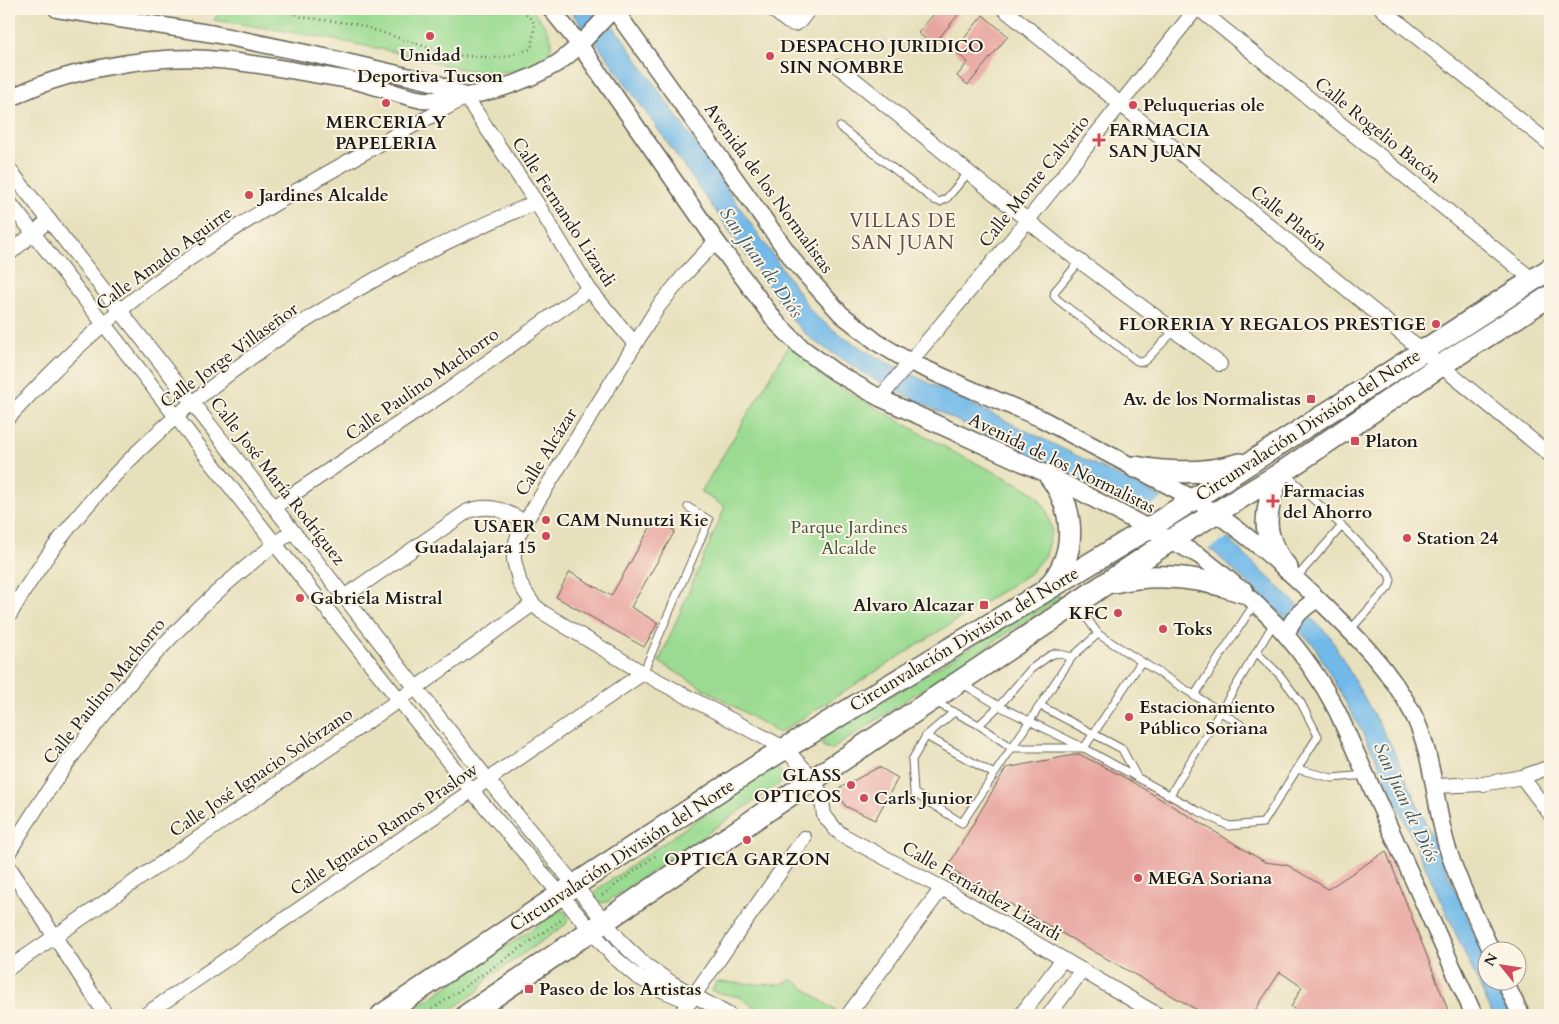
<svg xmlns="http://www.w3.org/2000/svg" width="1559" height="1024" font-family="Cardo,serif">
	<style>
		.green { fill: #9adb91; stroke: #5b7c56 }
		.water { fill: #71b9e9; stroke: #466a82 }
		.pier { fill: #e7e0bc }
		.building { fill: #e8a5a0 }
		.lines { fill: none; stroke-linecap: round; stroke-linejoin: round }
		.service-casing { stroke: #636154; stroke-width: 9 }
		.minor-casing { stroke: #636154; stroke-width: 16 }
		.tertiary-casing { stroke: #636154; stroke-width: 19 }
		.primary-casing { stroke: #636154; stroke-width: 24 }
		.path { stroke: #636154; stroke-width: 2.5; stroke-dasharray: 1 4; stroke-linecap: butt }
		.service { stroke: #fff; stroke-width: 7 }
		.minor { stroke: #fff; stroke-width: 14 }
		.tertiary { stroke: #fff; stroke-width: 16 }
		.primary { stroke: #fff; stroke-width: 21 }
		.poi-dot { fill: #d1495b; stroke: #fcf5e5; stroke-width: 2 }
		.labels { text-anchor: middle; stroke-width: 4; stroke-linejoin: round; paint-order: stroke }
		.poi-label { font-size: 18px; font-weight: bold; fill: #1c1c1c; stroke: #fcf5e5; text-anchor: start }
		.street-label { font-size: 18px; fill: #1c1c1c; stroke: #fcf5e5 }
		.park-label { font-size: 18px; fill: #42553f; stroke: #fcf5e5 }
		.neighbourhood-label { font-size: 19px; letter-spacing: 1px; fill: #634c4a; stroke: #fcf5e5 }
		.water-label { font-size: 19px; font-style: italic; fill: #3e5b6e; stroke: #fcf5e5 }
	</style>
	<rect width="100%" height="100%" fill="#fcf5e5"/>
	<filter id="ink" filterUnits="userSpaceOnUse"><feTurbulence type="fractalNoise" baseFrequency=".02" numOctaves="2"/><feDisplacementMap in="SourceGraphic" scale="10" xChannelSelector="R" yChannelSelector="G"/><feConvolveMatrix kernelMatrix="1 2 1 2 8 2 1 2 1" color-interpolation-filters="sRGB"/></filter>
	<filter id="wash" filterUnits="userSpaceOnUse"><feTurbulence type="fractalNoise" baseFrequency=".0096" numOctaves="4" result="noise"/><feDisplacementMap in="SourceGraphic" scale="20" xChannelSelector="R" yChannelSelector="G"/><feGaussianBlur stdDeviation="1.12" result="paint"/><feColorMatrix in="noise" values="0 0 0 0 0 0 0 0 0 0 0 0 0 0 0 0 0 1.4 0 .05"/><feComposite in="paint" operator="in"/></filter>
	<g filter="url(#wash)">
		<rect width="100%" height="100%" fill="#e7e0bc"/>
		<g class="green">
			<path d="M221 9H532L547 29 552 41 549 55C531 69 515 72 492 72 459 72 427 59 395 52 335 39 275 29 214 20Z"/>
			<polygon points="790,344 836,385 959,455 1017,483 1035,494 1046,509 1052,530 1045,555 1029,574 779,733 659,662 725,507 701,492"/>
			<polygon points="1058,594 1060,598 831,750 823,746 822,742 823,737"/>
			<path d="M772 767C782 768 785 776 779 784L607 902 600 903 596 900 594 895 598 889Z"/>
			<path d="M560 910C568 912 570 919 565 925L488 978 478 991 443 1015H405Z"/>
			<polygon points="792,979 837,1012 834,1015 767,1015 740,997 711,991 717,982 779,985"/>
		</g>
		<polygon class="water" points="569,9 600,9 623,39 814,315 844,338 880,359 1157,495 1227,538 1329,635 1392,747 1486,959 1486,982 1497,982 1511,1015 1493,1015 1374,754 1314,645 1214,552 1139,511 873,379 811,339 794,322 604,53"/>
		<polygon class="pier" points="1165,497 1229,537 1207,550 1138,513"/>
		<g id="blocks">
			<g class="building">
				<polygon points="938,9 963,9 933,45 918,33"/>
				<polygon points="983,15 1008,36 968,85 957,76 968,62 954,51"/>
				<polygon points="655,519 675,531 631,607 658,623 644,647 556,597 570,572 611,596"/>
				<polygon points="1079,754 1124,777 1265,862 1287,865 1328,889 1386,851 1450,1015 1304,1015 1291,1007 1302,987 1280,972 1252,1015 1206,1015 947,868 1006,768"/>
				<polygon points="879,767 898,778 875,820 845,806 838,789"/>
			</g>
		</g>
	</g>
	<g filter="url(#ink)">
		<use href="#blocks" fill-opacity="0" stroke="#636154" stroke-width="1"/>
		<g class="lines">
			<defs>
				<g id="service">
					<polyline points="840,127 934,200 940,202 947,198 969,172"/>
					<polyline points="1080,261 1055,291 1054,296 1058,300 1137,361 1143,362 1147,359 1174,331"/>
					<polyline points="1285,473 1342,526 1389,574 1391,580 1389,587 1350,630"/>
					<polyline points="1296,578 1342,526"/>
					<polyline points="1078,605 1098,634 1246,728"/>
					<polyline points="643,673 709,520 688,507"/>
					<polyline points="963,684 999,706 1084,748 1198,811 1229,826 1263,823 1318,736 1301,703 1279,674 1256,652"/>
					<polyline points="1194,696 1255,603"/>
					<polyline points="935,702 979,725 1012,748 1082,748"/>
					<polyline points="1041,706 1122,749 1137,777"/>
					<polyline points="954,712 926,736 912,760 914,793 962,823 1072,657 1098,634"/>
					<polyline points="979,725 999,706 1031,669 1049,656 1056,653 1072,657"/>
					<polyline points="926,736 994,774"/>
					<polyline points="1084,748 1141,662"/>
					<polyline points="1297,769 1332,778 1366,775"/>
					<polyline points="1170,795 1274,623"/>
				</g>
				<g id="minor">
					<polyline points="772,9 788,22 794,24 800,21 809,9"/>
					<polyline points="1004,9 1550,455"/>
					<polyline points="1199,9 1533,280"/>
					<polyline points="1382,9 1550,144"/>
					<polyline points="839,67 1059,246 1220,364"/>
					<polyline points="9,169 488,780 624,945 644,964 672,983 729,1015"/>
					<polyline points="9,202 275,544 472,791 613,956 636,976 664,991 690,1002"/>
					<polyline points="716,241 686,273 658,307 525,522 518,536 514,549 514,560 520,584 533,604 542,612 643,673 784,748 814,779 821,795 824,815 836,830 844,836 942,888 1158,1015"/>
					<polyline points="9,254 49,220"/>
					<polyline points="880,398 1028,220 1196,9"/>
					<path d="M9 417C43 380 79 344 118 312 224 226 346 162 466 97L536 202 589 289 635 344"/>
					<polyline points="274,507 449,390 589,289"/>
					<path d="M344 597 468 511C491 503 506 511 525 522"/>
					<path d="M9 616C103 451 262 335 429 251 464 233 500 218 536 202"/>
					<polyline points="1522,777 1550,814"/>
					<polyline points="1434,786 1483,784 1522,777 1550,767"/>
					<path d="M9 852C59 769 119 688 189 619 220 587 257 558 292 531"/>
					<polyline points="9,867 106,1015"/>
					<polyline points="9,968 399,700 533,604"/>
					<polyline points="145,1015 643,673"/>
					<polyline points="680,1015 804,838"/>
					<polyline points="848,1015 942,888"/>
					<polyline points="1021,1015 1063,959"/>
					<polyline points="1049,1015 1082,970"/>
				</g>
				<g id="tertiary">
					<polyline points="57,9 214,34 325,57 436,83 466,97"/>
					<path d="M551 9 579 44 716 241 776 322 802 348 835 372 880 398 1049 475 1200 556C1258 601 1305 647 1338 713L1474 1015"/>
					<path d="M614 9 796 264 841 314 878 343 910 362 975 391 1040 418 1194 499C1242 529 1283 566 1323 604 1357 637 1390 670 1412 712 1433 752 1434 800 1446 843 1457 881 1476 916 1492 952"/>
					<path d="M9 99C61 71 148 55 207 59 255 62 303 73 350 80 374 84 398 96 423 100 430 101 438 99 445 99 484 95 523 84 556 64 577 51 596 26 614 9"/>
					<path d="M1287 636C1289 620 1304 607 1318 599"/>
					<polyline points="1505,982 1521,1015"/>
				</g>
				<g id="primary">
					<path d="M1135 467C1171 474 1205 474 1240 464"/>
					<path d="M1049 475C1075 508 1078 554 1049 586"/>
					<path d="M1278 475C1265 513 1259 535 1287 568"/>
					<path d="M1114 582C1158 572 1201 577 1243 592"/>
					<polyline points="382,1015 561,894 766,760 1149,528 1550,269"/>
					<polyline points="467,1015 796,791 1171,540 1278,475 1440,366 1550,296"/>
				</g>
			</defs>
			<use href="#service" class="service-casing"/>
			<use href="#minor" class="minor-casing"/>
			<use href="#tertiary" class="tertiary-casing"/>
			<use href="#primary" class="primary-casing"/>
			<g class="path">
				<polyline points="282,9 302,17 356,24 451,55 501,58 531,49 535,24 523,9"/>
				<polyline points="602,895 658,854"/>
				<polyline points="424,1015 561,920"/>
			</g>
			<use href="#service" class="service"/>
			<use href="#minor" class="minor"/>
			<use href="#tertiary" class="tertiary"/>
			<use href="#primary" class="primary"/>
		</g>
	</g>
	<g class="poi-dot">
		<circle cx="430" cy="36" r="5"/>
		<circle cx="770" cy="56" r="5"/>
		<circle cx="386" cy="103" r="5"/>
		<circle cx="1133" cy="105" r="5"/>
		<path d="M1096.5 132.5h5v5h5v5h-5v5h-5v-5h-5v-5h5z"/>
		<circle cx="249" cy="195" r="5"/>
		<circle cx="1436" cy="324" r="5"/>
		<rect x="1306" y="394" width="10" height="10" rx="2.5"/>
		<rect x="1350" y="436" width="10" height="10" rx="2.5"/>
		<path d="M1270.5 493.5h5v5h5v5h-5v5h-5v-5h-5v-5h5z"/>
		<circle cx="546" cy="520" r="5"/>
		<circle cx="546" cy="536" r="5"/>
		<circle cx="1407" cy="538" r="5"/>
		<circle cx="300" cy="598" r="5"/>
		<rect x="979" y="600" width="10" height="10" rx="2.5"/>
		<circle cx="1118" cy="613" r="5"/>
		<circle cx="1163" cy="629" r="5"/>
		<circle cx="1129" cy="717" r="5"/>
		<circle cx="851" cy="785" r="5"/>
		<circle cx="864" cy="798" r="5"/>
		<circle cx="747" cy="840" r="5"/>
		<circle cx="1138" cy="878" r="5"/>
		<rect x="524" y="984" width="10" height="10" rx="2.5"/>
	</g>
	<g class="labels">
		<g class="poi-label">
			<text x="780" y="52">DESPACHO JURIDICO<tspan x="780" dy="21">SIN NOMBRE</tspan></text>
			<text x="430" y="61" text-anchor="middle">Unidad<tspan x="430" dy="21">Deportiva Tucson</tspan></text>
			<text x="1143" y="111">Peluquerias ole</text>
			<text x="386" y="128" text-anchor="middle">MERCERIA Y<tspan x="386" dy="21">PAPELERIA</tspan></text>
			<text x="1109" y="136">FARMACIA<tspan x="1109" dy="21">SAN JUAN</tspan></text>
			<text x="259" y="201">Jardines Alcalde</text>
			<text x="1426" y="330" text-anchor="end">FLORERIA Y REGALOS PRESTIGE</text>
			<text x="1301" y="405" text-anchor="end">Av. de los Normalistas</text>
			<text x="1365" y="447">Platon</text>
			<text x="1283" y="497">Farmacias<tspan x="1283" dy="21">del Ahorro</tspan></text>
			<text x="556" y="526">CAM Nunutzi Kie</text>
			<text x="536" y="532" text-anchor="end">USAER<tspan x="536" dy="21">Guadalajara 15</tspan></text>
			<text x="1417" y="544">Station 24</text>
			<text x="310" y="604">Gabriela Mistral</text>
			<text x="974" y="611" text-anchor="end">Alvaro Alcazar</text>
			<text x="1108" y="619" text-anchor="end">KFC</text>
			<text x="1173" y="635">Toks</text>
			<text x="1139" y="713">Estacionamiento<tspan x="1139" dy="21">Público Soriana</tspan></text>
			<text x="841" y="781" text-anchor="end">GLASS<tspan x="841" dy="21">OPTICOS</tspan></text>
			<text x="874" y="804">Carls Junior</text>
			<text x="747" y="865" text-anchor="middle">OPTICA GARZON</text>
			<text x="1148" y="884">MEGA Soriana</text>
			<text x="539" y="995">Paseo de los Artistas</text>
		</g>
		<g class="street-label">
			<text transform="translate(1378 130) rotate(39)" y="6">Calle Rogelio Bacón</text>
			<text transform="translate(1034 181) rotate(-51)" y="6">Calle Monte Calvario</text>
			<text transform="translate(769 188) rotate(54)" y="6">Avenida de los Normalistas</text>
			<text transform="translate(564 212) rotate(57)" y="6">Calle Fernando Lizardi</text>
			<text transform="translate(1289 218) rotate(39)" y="6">Calle Platón</text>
			<text transform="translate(164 258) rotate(-36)" y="6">Calle Amado Aguirre</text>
			<text transform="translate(229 355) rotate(-36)" y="6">Calle Jorge Villaseñor</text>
			<text transform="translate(422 384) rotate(-35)" y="6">Calle Paulino Machorro</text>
			<text transform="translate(1308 425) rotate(-33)" y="6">Circunvalación División del Norte</text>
			<text transform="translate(546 452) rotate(-58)" y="6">Calle Alcázar</text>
			<text transform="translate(1062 463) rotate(26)" y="6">Avenida de los Normalistas</text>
			<text transform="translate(278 481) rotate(52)" y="6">Calle José María Rodríguez</text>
			<text transform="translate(964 639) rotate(-31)" y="6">Circunvalación División del Norte</text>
			<text transform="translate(104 691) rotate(-51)" y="6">Calle Paulino Machorro</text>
			<text transform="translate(261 772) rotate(-34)" y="6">Calle José Ignacio Solórzano</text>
			<text transform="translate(384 829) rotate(-34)" y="6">Calle Ignacio Ramos Praslow</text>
			<text transform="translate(622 855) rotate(-33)" y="6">Circunvalación División del Norte</text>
			<text transform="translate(982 891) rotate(30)" y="6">Calle Fernández Lizardi</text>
		</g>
		<g class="park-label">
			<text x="849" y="533">Parque Jardines<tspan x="849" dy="21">Alcalde</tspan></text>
		</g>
		<g class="neighbourhood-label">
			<text x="903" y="227">VILLAS DE<tspan x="903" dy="22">SAN JUAN</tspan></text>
		</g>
		<g class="water-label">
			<text transform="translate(762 262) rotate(55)" y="7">San Juan de Diós</text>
			<text transform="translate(1407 802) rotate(65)" y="7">San Juan de Diós</text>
		</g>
	</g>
	<rect width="1559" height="1024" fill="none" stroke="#fcf5e5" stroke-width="30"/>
	<g transform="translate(1502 966) rotate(300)"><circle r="24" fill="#fcf5e5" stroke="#a29e95"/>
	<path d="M0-4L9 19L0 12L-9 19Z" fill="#d1495b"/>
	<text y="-8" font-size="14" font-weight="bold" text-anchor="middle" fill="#1c1c1c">N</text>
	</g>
</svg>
